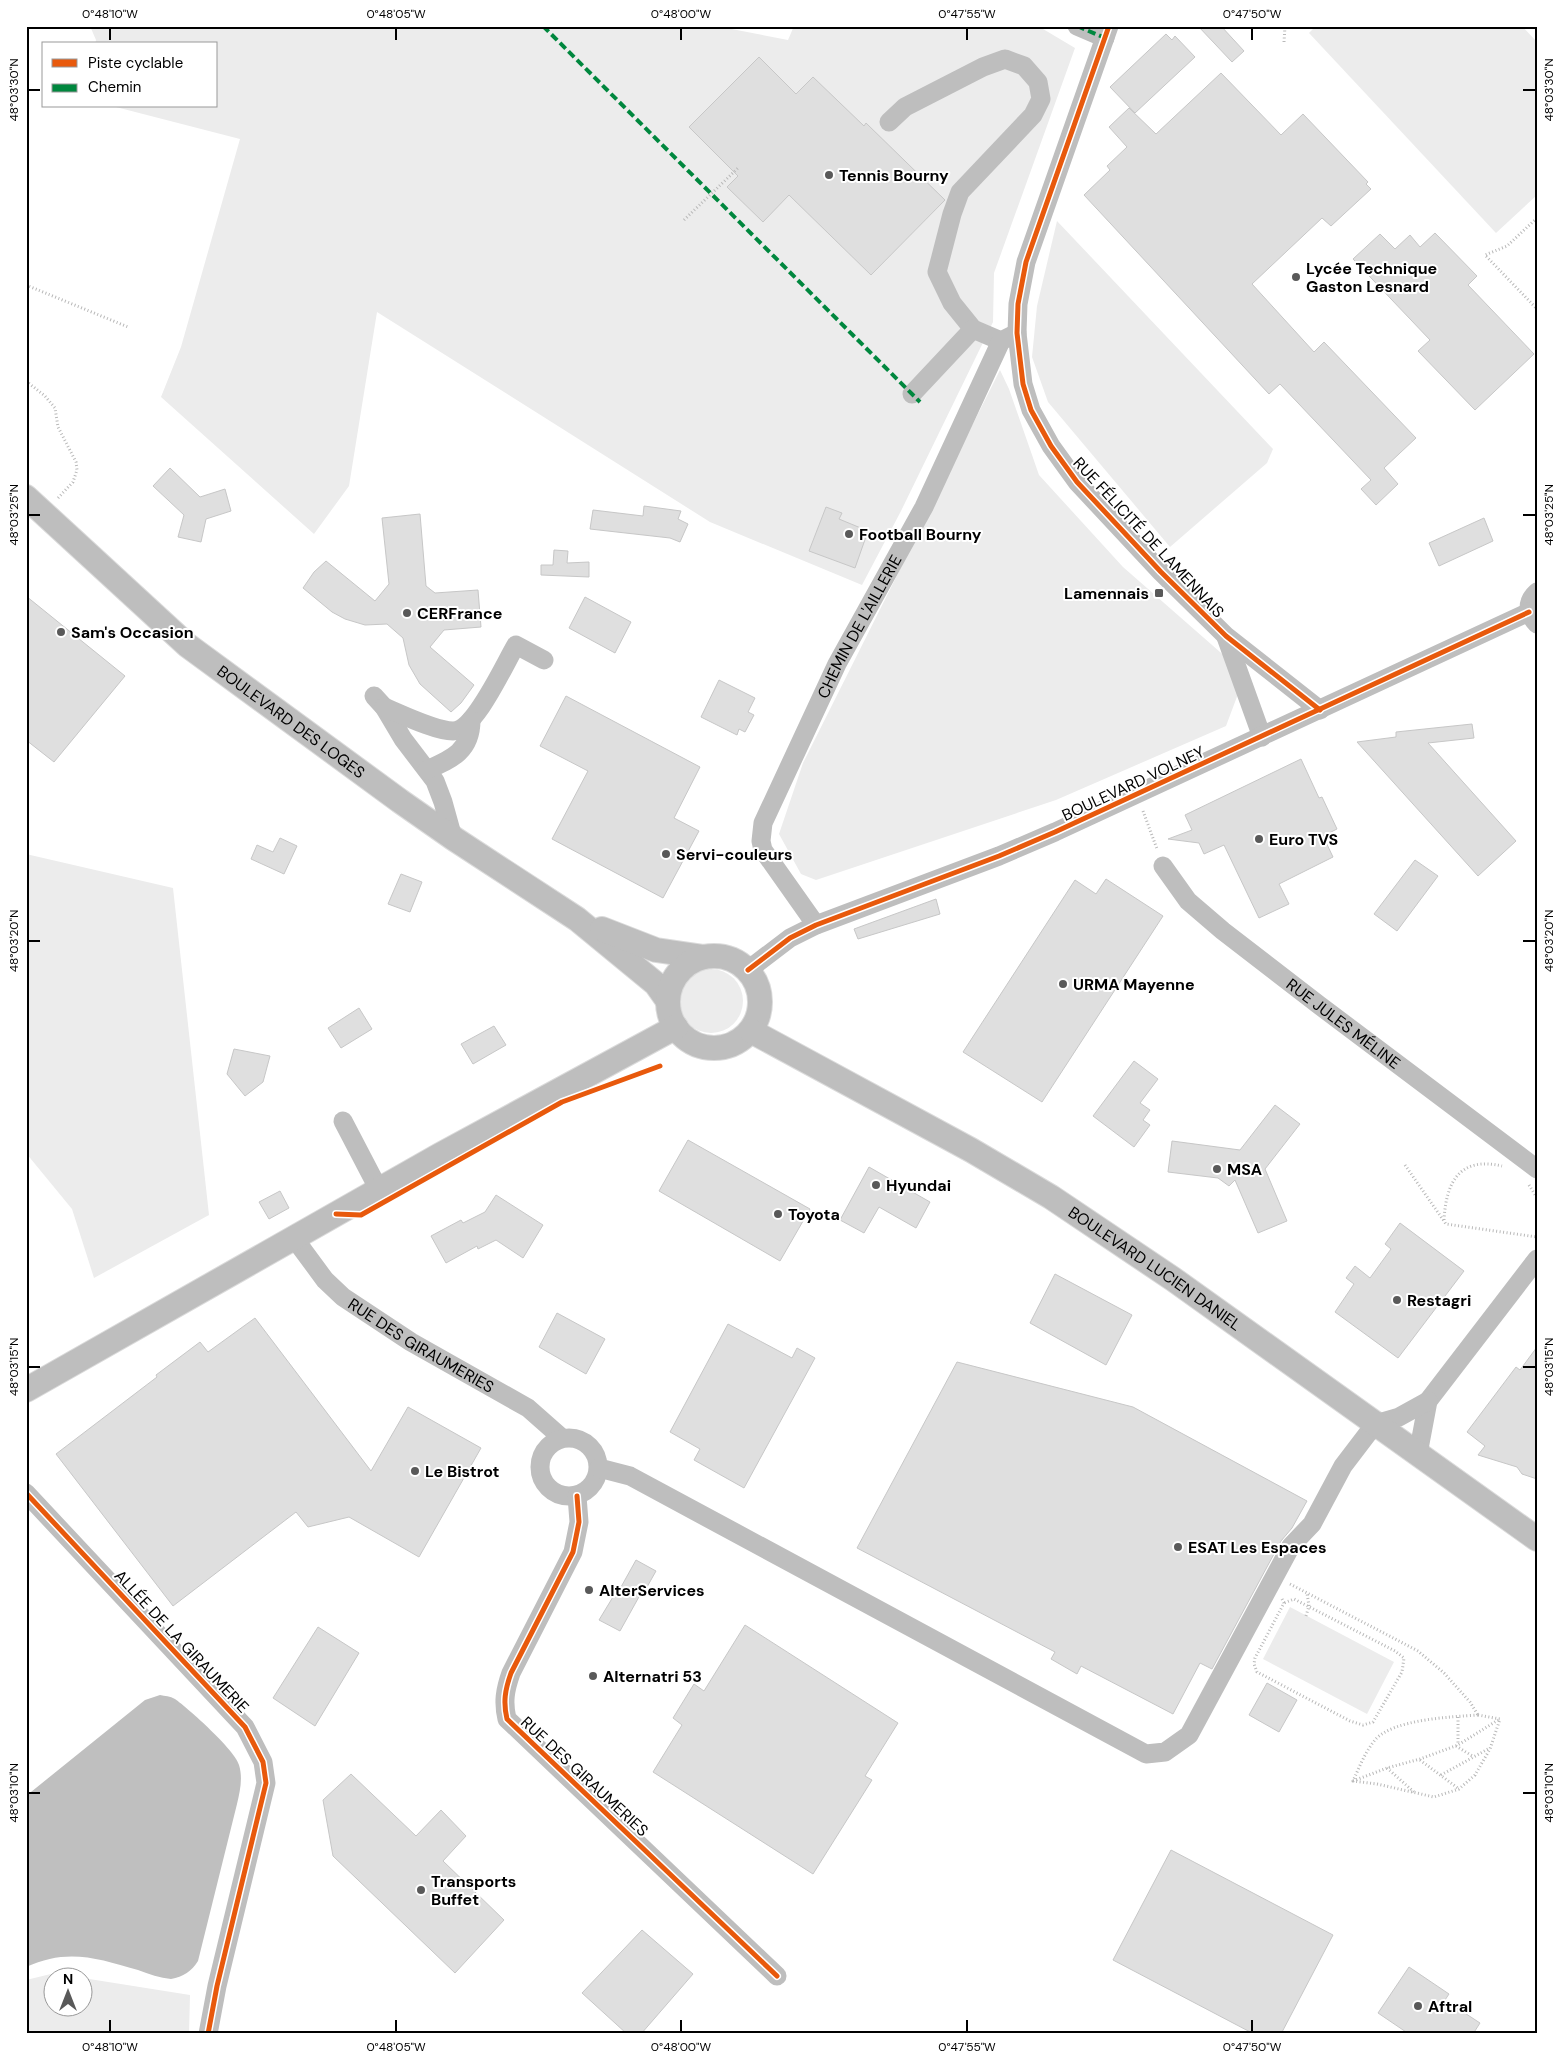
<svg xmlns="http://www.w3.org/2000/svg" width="1563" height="2060" font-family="'DM Sans',sans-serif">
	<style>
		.green { fill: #ececec }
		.water { fill: #bfbfbf }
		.building { fill: #dfdfdf; stroke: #c7c7c7 }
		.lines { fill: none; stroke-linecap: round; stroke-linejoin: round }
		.major-casing { stroke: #dbdbdb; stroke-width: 26 }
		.path { stroke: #b9b9b9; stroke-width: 3; stroke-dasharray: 1 2.5; stroke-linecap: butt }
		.minor { stroke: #bebebe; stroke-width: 19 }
		.major { stroke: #bebebe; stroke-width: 24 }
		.quiet { stroke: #00873e; stroke-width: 4; stroke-dasharray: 8 4; stroke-linecap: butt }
		.cycleway-casing { stroke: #fff; stroke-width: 8 }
		.cycleway { stroke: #e8590c; stroke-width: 5 }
		.ticks { fill: none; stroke: #000; stroke-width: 2 }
		.poi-dot { fill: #595959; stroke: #fff; stroke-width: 2 }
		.labels { text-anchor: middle; stroke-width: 4; stroke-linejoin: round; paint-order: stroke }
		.poi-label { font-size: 16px; font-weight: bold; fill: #000; stroke: #fff; text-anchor: start }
		.street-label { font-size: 16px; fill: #000; stroke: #fff }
		.neatline { fill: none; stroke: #000; stroke-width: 2 }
		.ticks-label { font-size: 12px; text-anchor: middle; fill: #000 }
	</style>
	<rect width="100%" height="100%" fill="#fff"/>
	<g class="green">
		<polygon points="90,26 716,26 788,40 794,26 1038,26 1075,48 994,273 993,322 901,511 862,585 710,522 377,312 349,486 314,534 161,397 181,347 240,139 112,106 216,106 216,44 95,44 96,40"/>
		<polygon points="1316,26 1522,26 1537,42 1537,195 1496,233 1309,33"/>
		<polygon points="1057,221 1273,449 1267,463 1170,547 1048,402 1032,357 1037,306"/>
		<polygon points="1000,370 1009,389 1039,475 1123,567 1228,659 1238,694 1226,726 1056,800 816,880 801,874 779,834 803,763"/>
		<polygon points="26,854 173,888 209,1215 94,1278 72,1209 26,1153"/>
		<circle cx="711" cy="1001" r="32"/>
		<polygon points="1290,1607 1394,1662 1367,1714 1263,1659"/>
		<polygon points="55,1973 82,1977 52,1978 52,2008 82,2008 83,1978 190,1995 189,2034 26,2034 26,1980"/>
	</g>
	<path class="water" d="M160 1695C165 1696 170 1696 175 1699 188 1708 236 1751 239 1765 243 1778 240 1791 237 1804L198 1961C192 1971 183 1977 171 1979 160 1978 149 1974 138 1970 97 1958 67 1948 26 1967V1796L145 1700Z"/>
	<g class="building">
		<polygon points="1198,26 1221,26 1244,51 1232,62"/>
		<polygon points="1166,34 1172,40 1175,36 1195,57 1135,113 1110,87"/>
		<polygon points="759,57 796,94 813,77 864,126 866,123 945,200 871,275 789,195 763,222 727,187 738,176 689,127"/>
		<polygon points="1221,73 1281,135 1303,114 1368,182 1366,184 1371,189 1331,226 1322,218 1252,284 1314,352 1324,342 1416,438 1384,468 1398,484 1376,505 1361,489 1371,480 1280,384 1269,394 1084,195 1110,170 1107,166 1127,147 1109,127 1129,108 1156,134"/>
		<polygon points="1435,233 1477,276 1468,285 1534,354 1475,410 1418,351 1430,340 1353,259 1380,234 1395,249 1410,235 1420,247"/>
		<polygon points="170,468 200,497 225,489 231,511 206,519 201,542 178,537 184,515 153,486"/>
		<polygon points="644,506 681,511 678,519 688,524 680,542 670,538 590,529 593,510 643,516"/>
		<polygon points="826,507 842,513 839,519 868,531 855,568 809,551"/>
		<polygon points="420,514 426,586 435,593 478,590 481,627 444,630 430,647 474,685 461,703 451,712 420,684 409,665 403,638 387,624 365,625 345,619 332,612 303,588 314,572 326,561 375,601 389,584 382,518"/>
		<polygon points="1484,518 1493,541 1439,566 1429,543"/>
		<polygon points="554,550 568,551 567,563 589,562 589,577 541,575 541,565 553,565"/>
		<polygon points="26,596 125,676 54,762 26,740"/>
		<polygon points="585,597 631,622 615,653 569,628"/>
		<polygon points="719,680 755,698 748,712 754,715 745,732 739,729 737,735 701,717"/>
		<polygon points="566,696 700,767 674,818 699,831 663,898 552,839 588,771 540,746"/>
		<polygon points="1472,724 1474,738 1428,743 1516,841 1478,876 1357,742 1396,737 1396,732"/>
		<polygon points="1301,759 1319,798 1322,797 1337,829 1323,836 1333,857 1279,884 1289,904 1259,918 1224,845 1204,854 1199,843 1168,839 1192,830 1185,815"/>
		<polygon points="280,838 297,846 284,874 251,859 257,845 273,852"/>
		<polygon points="1415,860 1438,876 1397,931 1374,914"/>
		<polygon points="401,874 422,882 410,912 388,904"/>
		<polygon points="1106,879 1163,916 1042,1102 963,1052 1075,880 1096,894"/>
		<polygon points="936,899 940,914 858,939 854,929"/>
		<polygon points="359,1008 372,1029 341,1048 328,1028"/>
		<polygon points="494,1026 506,1045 473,1064 461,1044"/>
		<polygon points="234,1049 270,1056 263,1082 245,1096 227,1074"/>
		<polygon points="1134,1061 1158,1079 1140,1103 1150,1110 1143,1120 1150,1125 1134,1147 1093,1116"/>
		<polygon points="1275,1105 1300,1124 1265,1169 1287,1221 1258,1233 1235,1180 1229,1186 1218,1178 1168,1172 1172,1141 1240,1150"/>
		<polygon points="688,1140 810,1209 780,1261 659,1191"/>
		<polygon points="869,1167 930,1202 916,1228 879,1207 864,1233 840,1220"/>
		<polygon points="280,1191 289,1208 269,1219 259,1202"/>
		<polygon points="496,1195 543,1225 523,1258 496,1240 478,1249 477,1246 446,1263 431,1236 461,1220 463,1223 485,1212"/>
		<polygon points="1400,1223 1464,1271 1398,1358 1335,1312 1354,1284 1346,1278 1355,1266 1370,1278 1391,1249 1385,1244"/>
		<polygon points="1055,1274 1132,1315 1106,1365 1030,1323"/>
		<polygon points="557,1313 605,1339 586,1374 539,1347"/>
		<polygon points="255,1318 371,1471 408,1407 481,1448 419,1557 349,1517 308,1527 296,1512 173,1606 56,1454 157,1377 156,1375 200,1342 208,1352"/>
		<polygon points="728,1324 792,1358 797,1348 815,1358 744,1488 694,1460 700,1449 670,1432"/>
		<polygon points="1537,1347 1537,1479 1522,1474 1517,1467 1478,1455 1485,1446 1467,1432 1516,1367 1520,1370"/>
		<polygon points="957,1362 1133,1407 1307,1501 1292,1528 1281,1541 1212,1669 1200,1663 1173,1714 1081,1666 1077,1674 1051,1659 1055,1652 857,1548"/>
		<polygon points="636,1560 656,1571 647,1587 645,1586 620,1631 599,1620 619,1587 621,1587"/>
		<polygon points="745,1625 898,1723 865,1776 872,1780 813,1874 653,1772 682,1725 673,1718 694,1684 704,1691"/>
		<polygon points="318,1627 359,1653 315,1726 273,1698"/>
		<polygon points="1267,1683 1297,1700 1279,1732 1249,1715"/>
		<polygon points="351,1774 416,1836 441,1810 466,1836 443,1861 504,1920 455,1973 333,1856 323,1800"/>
		<polygon points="1171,1850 1333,1935 1281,2034 1254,2034 1113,1960"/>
		<polygon points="642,1930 693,1974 641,2034 627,2034 582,1993"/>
		<polygon points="1409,1967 1449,1994 1445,2000 1480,2023 1473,2034 1409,2034 1378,2013"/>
	</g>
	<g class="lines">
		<defs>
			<g id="major">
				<path id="s4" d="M26 497 187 645 400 801 453 838 577 919 656 984 668 1001"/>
				<polyline points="602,929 656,950 704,957"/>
				<circle cx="714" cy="1002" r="46"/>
				<path id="s5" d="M751 1031 971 1150 1051 1197 1173 1279 1537 1539"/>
				<polyline points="26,1390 440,1155 676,1027"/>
			</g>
		</defs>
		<use href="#major" class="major-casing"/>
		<g class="path">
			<polyline points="1284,42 1285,26"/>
			<polyline points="1537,218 1507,246 1485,255 1537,309"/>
			<polyline points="684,220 738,168"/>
			<polyline points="26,285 128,327"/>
			<polyline points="26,381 45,396 55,408 58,427 76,462 77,470 73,482 58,498"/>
			<polyline points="1143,811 1157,849"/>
			<polyline points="1405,1165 1446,1224 1537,1237"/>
			<polyline points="1529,1185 1537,1198"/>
			<path d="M1444 1220C1446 1183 1459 1156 1502 1166"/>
			<polyline points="1290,1584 1418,1651 1444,1673 1470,1702 1478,1715"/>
			<polyline points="1282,1599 1284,1603 1255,1658 1254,1664 1257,1672 1350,1721 1363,1725 1373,1722 1402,1672 1404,1658 1395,1651 1294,1599 1284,1603"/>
			<polyline points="1306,1616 1309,1606 1307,1593"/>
			<path d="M1478 1715 1500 1719 1490 1749 1475 1775 1459 1789 1434 1797 1377 1784 1353 1781C1359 1768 1365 1752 1375 1740 1393 1719 1451 1717 1478 1715Z"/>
			<polyline points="1458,1717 1458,1744"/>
			<polyline points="1456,1746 1474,1757"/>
			<polyline points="1420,1760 1459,1789"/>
			<polyline points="1387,1768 1414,1792"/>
			<polyline points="1441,1775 1488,1749"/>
			<polyline points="1353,1781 1387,1768 1420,1759 1458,1745 1498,1720"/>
		</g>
		<g class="minor">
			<polyline points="1077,26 1105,38"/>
			<polyline points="1109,26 1026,262 1018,304 1017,333 1023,384 1031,410 1051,446 1077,482 1161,572 1226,636 1320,710"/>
			<polyline points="889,122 905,107 983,67 1005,59 1024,66 1038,82 1041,99 1033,115 960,192 952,214 937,272 952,303 973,329 1001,341"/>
			<polyline points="912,394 973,329"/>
			<path d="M1537 592C1526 602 1527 614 1537 624"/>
			<polyline points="1226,637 1262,737"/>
			<polyline points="374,696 384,707 403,739 435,781 443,802 453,838"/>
			<path d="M384 707C401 714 435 731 453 731 475 731 505 663 516 645L544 660"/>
			<path d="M427 770C452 759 471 751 471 720"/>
			<path id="s1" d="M1163 866 1188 901 1223 931 1319 1005 1537 1169"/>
			<path id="s2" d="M816 925 763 850 761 841 763 823 837 664 924 507 1001 341 1017 333"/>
			<polyline points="748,970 790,938 816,925 999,856 1055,832 1529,612"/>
			<polyline points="343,1121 379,1190"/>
			<path id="s3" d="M294 1238 325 1280 343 1297 411 1342 528 1408 562 1438"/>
			<circle cx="569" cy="1467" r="29"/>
			<polyline points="1418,1454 1428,1401 1537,1259"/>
			<polyline points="599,1468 630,1476 1146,1754 1165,1752 1189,1735 1291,1546 1312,1524 1343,1466 1375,1424 1399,1417 1428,1401"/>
			<polyline points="26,1493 245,1727 263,1762 266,1783 217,1986 208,2034"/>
			<path d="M577 1496 579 1522 573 1552 511 1673C505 1690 503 1702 507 1719L777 1976"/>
		</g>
		<use href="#major" class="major"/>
		<g class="quiet">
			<polyline points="543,26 920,402"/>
			<polyline points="1077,26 1105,38"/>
		</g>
		<defs>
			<g id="cycleway">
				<polyline points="1109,26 1026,262 1018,304 1017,333 1023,384 1031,410 1051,446 1077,482 1161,572 1226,636 1320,710"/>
				<polyline points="748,970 790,938 816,925 999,856 1055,832 1529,612"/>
				<polyline points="336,1214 361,1215 562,1102 660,1066"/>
				<polyline points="26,1493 245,1727 263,1762 266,1783 217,1986 208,2034"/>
				<path d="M577 1496 579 1522 573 1552 511 1673C505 1690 503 1702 507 1719L777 1976"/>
			</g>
		</defs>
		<use href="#cycleway" class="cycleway-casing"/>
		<use href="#cycleway" class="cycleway"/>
	</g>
	<path class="ticks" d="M110 28V40M396 28V40M681 28V40M967 28V40M1252 28V40M28 90H40M1523 90H1536M28 515H40M1523 515H1536M28 941H40M1523 941H1536M28 1367H40M1523 1367H1536M28 1793H40M1523 1793H1536M110 2020V2032M396 2020V2032M681 2020V2032M967 2020V2032M1252 2020V2032"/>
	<g class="poi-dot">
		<circle cx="829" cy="175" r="5"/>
		<circle cx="1296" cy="277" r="5"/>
		<circle cx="849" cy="534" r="5"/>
		<rect x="1154" y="588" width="10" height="10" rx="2.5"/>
		<circle cx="407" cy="613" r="5"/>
		<circle cx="61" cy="632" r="5"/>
		<circle cx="1259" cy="839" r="5"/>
		<circle cx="666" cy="854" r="5"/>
		<circle cx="1063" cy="984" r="5"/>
		<circle cx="1217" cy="1169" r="5"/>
		<circle cx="876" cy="1185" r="5"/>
		<circle cx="778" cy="1214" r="5"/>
		<circle cx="1397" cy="1300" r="5"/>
		<circle cx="415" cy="1471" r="5"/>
		<circle cx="1178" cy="1547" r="5"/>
		<circle cx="589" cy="1590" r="5"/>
		<circle cx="593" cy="1676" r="5"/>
		<circle cx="421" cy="1890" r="5"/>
		<circle cx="1418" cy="2006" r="5"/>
	</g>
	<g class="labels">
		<g class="poi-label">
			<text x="839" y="181">Tennis Bourny</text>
			<text x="1306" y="274">Lycée Technique<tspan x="1306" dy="18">Gaston Lesnard</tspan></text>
			<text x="859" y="540">Football Bourny</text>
			<text x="1149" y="599" text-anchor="end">Lamennais</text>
			<text x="417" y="619">CERFrance</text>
			<text x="71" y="638">Sam's Occasion</text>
			<text x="1269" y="845">Euro TVS</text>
			<text x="676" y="860">Servi-couleurs</text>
			<text x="1073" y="990">URMA Mayenne</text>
			<text x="1227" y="1175">MSA</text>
			<text x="886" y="1191">Hyundai</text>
			<text x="788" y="1220">Toyota</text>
			<text x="1407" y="1306">Restagri</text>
			<text x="425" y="1477">Le Bistrot</text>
			<text x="1188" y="1553">ESAT Les Espaces</text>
			<text x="599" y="1596">AlterServices</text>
			<text x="603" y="1682">Alternatri 53</text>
			<text x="431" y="1887">Transports<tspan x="431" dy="18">Buffet</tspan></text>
			<text x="1428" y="2012">Aftral</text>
		</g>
		<g class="street-label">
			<text transform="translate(1149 537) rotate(47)" y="6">RUE FÉLICITÉ DE LAMENNAIS</text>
			<text dy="6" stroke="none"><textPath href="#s2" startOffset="338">CHEMIN DE L'AILLERIE</textPath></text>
			<text dy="6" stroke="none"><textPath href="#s4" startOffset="348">BOULEVARD DES LOGES</textPath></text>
			<text transform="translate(1133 783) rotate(-25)" y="6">BOULEVARD VOLNEY</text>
			<text dy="6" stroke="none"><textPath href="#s1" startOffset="241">RUE JULES MÉLINE</textPath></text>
			<text dy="6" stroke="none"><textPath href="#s5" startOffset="469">BOULEVARD LUCIEN DANIEL</textPath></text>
			<text dy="6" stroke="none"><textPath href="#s3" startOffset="169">RUE DES GIRAUMERIES</textPath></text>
			<text transform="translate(182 1641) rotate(47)" y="6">ALLÉE DE LA GIRAUMERIE</text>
			<text transform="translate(585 1776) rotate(43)" y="6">RUE DES GIRAUMERIES</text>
		</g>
	</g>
	<rect width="1563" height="2060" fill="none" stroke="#ffffff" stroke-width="55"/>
	<rect x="42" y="42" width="175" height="65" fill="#ffffff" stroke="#999999"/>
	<rect x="52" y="59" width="25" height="8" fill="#e8590c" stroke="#999999"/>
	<text x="88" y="68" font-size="15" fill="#000000">Piste cyclable</text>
	<rect x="52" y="84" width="25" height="8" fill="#00873e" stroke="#999999"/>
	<text x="88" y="92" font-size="15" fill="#000000">Chemin</text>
	<g transform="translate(68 1992)"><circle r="24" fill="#ffffff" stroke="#999999"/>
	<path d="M0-4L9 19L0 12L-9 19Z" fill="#595959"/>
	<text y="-8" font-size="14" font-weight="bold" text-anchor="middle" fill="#000000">N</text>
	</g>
	<rect x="28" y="28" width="1508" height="2004" class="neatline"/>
	<g class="ticks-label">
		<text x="110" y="18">0°48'10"W</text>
		<text x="396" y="18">0°48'05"W</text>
		<text x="681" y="18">0°48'00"W</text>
		<text x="967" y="18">0°47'55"W</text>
		<text x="1252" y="18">0°47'50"W</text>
		<text transform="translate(14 90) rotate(-90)" y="4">48°03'30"N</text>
		<text transform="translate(1549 90) rotate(-90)" y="4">48°03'30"N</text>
		<text transform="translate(14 515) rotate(-90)" y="4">48°03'25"N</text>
		<text transform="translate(1549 515) rotate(-90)" y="4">48°03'25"N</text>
		<text transform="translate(14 941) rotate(-90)" y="4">48°03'20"N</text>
		<text transform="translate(1549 941) rotate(-90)" y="4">48°03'20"N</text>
		<text transform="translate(14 1367) rotate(-90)" y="4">48°03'15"N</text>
		<text transform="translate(1549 1367) rotate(-90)" y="4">48°03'15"N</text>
		<text transform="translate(14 1793) rotate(-90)" y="4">48°03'10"N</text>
		<text transform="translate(1549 1793) rotate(-90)" y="4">48°03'10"N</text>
		<text x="110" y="2051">0°48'10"W</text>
		<text x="396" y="2051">0°48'05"W</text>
		<text x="681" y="2051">0°48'00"W</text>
		<text x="967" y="2051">0°47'55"W</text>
		<text x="1252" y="2051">0°47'50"W</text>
	</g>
</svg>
